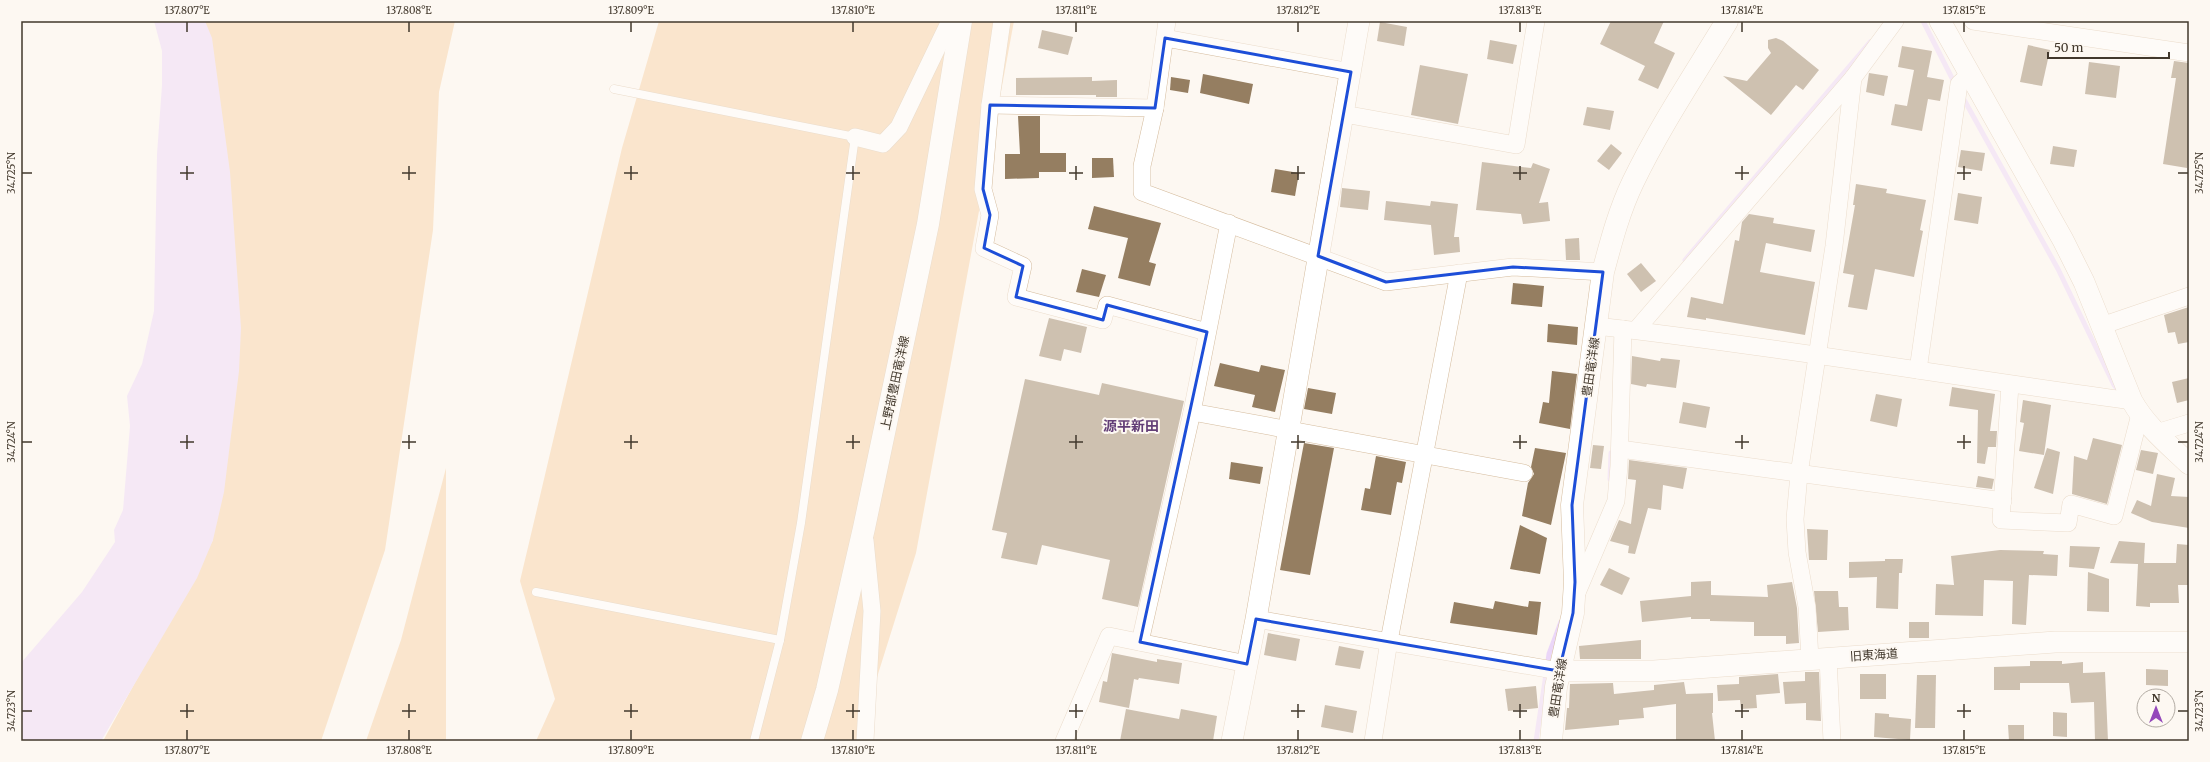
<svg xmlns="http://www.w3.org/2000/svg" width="2210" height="762" font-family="Merriweather,'Noto Sans JP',serif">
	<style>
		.green { fill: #f5cfa0 }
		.water { fill: #ebd6f8 }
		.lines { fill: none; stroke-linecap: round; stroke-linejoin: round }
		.stream { stroke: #ebd6f8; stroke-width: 5 }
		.building { fill: #957e61 }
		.service-casing { stroke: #d5bc9e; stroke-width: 9 }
		.minor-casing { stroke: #d5bc9e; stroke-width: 18 }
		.tertiary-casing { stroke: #d5bc9e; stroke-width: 22 }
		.secondary-casing { stroke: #d5bc9e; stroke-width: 23 }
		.service { stroke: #fff; stroke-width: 8 }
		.minor { stroke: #fff; stroke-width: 17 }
		.tertiary { stroke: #fff; stroke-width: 21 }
		.secondary { stroke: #fff; stroke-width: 22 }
		.marked { fill: none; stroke: #1d4ed8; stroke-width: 3; stroke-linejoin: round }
		.ticks { fill: none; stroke: #42382c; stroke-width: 1.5 }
		.labels { text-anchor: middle; stroke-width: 4; stroke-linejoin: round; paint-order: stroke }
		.street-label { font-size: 12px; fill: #42382c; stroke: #fdf8f2 }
		.quarter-label { font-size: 14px; font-weight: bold; fill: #633e77; stroke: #fdf8f2 }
		.neatline { fill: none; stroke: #42382c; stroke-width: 1.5 }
		.ticks-label { font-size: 10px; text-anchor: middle; fill: #42382c }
	</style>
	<rect width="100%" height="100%" fill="#fdf8f2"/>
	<g class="green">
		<polygon points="204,21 455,21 439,92 433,230 385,550 321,741 103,741 213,540"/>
		<polygon points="659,21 1014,21 916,553 857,741 536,741 555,699 520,581 622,148"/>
		<polygon points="446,468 446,741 366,741 401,640"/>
	</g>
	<polygon class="water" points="154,21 205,21 212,38 230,172 241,328 239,371 224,492 213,540 197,578 101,741 21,741 21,663 82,592 115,542 114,530 123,510 130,426 127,396 142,364 154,311 157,154 162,85 162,51"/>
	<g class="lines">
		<g class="stream">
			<polyline points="1923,21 1955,84"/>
			<polyline points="1962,96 2058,269 2114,385 2119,391"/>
			<polyline points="1685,260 1870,42"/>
			<polyline points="1610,479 1611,453"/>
			<polyline points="1536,741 1549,654 1561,622"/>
		</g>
	</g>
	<g class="building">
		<polygon points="1611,21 1664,21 1654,43 1675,53 1658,89 1638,80 1645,66 1600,44"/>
		<polygon points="1380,22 1407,27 1404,46 1377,41"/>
		<polygon points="1042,30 1073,37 1068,55 1038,48"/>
		<polygon points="1776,38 1783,41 1819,70 1803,90 1796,85 1771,115 1723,76 1747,81 1771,53 1768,48 1768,40"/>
		<polygon points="1490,40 1517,45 1513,64 1487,59"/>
		<polygon points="2028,45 2050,50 2042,86 2020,82"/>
		<polygon points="1902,46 1932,51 1927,77 1944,80 1940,101 1928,99 1922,131 1891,125 1895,104 1907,106 1914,70 1898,67"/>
		<polygon points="2174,61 2189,63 2189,154 2187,168 2163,164 2176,78 2171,78"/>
		<polygon points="2089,62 2120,66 2116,98 2085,94"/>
		<polygon points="1420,65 1468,74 1458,124 1411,115"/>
		<polygon points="1869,73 1888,76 1884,96 1866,92"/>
		<polygon points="1203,74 1253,84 1249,104 1200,93"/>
		<polygon points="1092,77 1092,81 1117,80 1117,97 1096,97 1096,95 1016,95 1016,78"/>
		<polygon points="1171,77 1190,80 1188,93 1170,90"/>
		<polygon points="1587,107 1614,111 1610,130 1583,125"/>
		<polygon points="1018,116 1040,116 1040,153 1066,153 1066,172 1039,172 1039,178 1005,179 1005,154 1020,154"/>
		<polygon points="1611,144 1622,153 1609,170 1597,161"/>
		<polygon points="2053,146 2077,150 2074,167 2050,164"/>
		<polygon points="1961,150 1985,153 1982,171 1958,167"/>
		<polygon points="1092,158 1113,158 1114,177 1092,178"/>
		<polygon points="1482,162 1531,168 1533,163 1550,169 1539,203 1548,202 1550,221 1523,224 1521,214 1476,210"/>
		<polygon points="1275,169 1299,173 1295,196 1271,192"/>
		<polygon points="1856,184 1887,189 1886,193 1926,200 1920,230 1923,231 1914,277 1875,269 1867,310 1848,307 1854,275 1843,273 1855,205 1853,205"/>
		<polygon points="1342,188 1370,191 1368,210 1340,207"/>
		<polygon points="1958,193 1982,197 1978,224 1954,220"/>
		<polygon points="1386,201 1430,206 1431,201 1458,204 1454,237 1459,237 1460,252 1434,255 1431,225 1384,220"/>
		<polygon points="1094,206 1161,223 1149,262 1156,264 1150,286 1118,278 1128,238 1088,229"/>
		<polygon points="1749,214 1774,218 1773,223 1815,230 1811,252 1766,243 1760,272 1815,282 1805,335 1706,318 1706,320 1687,317 1691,297 1723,304 1735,240 1739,241 1742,222"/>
		<polygon points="1579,238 1580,260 1566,260 1565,239"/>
		<polygon points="1641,263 1656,281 1641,292 1627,274"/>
		<polygon points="1082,269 1106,275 1099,297 1076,292"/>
		<polygon points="1513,283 1544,286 1542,307 1511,304"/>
		<polygon points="2189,307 2189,342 2178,344 2175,332 2168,333 2164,315"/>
		<polygon points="1049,318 1087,327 1081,353 1064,349 1061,361 1039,356"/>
		<polygon points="1548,324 1578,327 1577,345 1547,342"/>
		<polygon points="1632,356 1660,361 1661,358 1680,360 1676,388 1647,384 1646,387 1631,384"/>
		<polygon points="1220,363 1259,372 1261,365 1285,370 1275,412 1252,407 1255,395 1214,386"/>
		<polygon points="1552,371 1577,374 1570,429 1539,423 1543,402 1549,403"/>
		<polygon points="2189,378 2189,400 2177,403 2172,382"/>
		<polygon points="1025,379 1099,395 1102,383 1184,401 1138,607 1102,599 1110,560 1042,545 1037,565 1001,558 1007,533 992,530"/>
		<polygon points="1952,387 1995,394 1990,431 1997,431 1996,447 1988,447 1985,464 1977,463 1978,410 1949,406"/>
		<polygon points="1308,388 1336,393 1332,414 1304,409"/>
		<polygon points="1876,394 1902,399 1897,427 1870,421"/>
		<polygon points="2023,400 2051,405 2044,455 2019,451 2024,423 2020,422"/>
		<polygon points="1683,402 1710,407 1706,428 1679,423"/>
		<polygon points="2093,438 2122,445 2107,504 2072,494 2074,456 2087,460"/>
		<polygon points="1304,443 1334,448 1310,575 1280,570"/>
		<polygon points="1593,445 1604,446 1601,469 1590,468"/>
		<polygon points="1535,448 1566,453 1551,525 1522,516 1528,483 1534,474 1531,467"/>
		<polygon points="2047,448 2060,452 2053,494 2034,488"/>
		<polygon points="2141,450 2158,453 2153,474 2136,470"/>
		<polygon points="1376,456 1406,462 1402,483 1397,482 1391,515 1361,510 1365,488 1370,489"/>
		<polygon points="1629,460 1687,468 1683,489 1663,485 1661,510 1648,508 1635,554 1628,553 1629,546 1610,541 1619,520 1631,524 1636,480 1628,479"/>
		<polygon points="1231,462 1263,467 1260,484 1229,479"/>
		<polygon points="2157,474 2175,478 2171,496 2189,497 2189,528 2152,522 2131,513 2137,500 2151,506"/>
		<polygon points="1978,476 1994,479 1992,489 1976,487"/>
		<polygon points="1520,525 1547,538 1540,574 1510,569"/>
		<polygon points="1807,529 1828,530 1827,560 1809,560"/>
		<polygon points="2119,541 2145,543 2144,563 2176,563 2177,544 2189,545 2189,585 2178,585 2179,603 2150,603 2150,607 2136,606 2138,564 2110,563"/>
		<polygon points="2070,546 2100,547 2094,569 2069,567"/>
		<polygon points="2000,550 2044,551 2043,554 2058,555 2057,576 2029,575 2026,625 2012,624 2013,581 1984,580 1983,616 1935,615 1936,584 1954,585 1951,556"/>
		<polygon points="1885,559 1903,559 1902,573 1899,573 1898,609 1876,608 1877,577 1849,578 1849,562 1885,561"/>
		<polygon points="1609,568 1630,578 1622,595 1600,585"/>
		<polygon points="2088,572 2109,579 2109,612 2087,611"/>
		<polygon points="1711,581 1711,595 1768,597 1767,585 1792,582 1797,608 1799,643 1786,644 1786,636 1754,636 1754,622 1710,621 1710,619 1691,619 1691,617 1642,622 1640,601 1691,596 1691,582"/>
		<polygon points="1814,591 1838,591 1839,607 1848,607 1849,630 1818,632"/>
		<polygon points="1495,601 1528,607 1529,601 1541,602 1537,635 1450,623 1454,602 1493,609"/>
		<rect x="1909" y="622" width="20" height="16"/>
		<polygon points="1268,633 1300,639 1296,661 1264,655"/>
		<polygon points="1641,640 1641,659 1580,659 1579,646"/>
		<polygon points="1339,646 1364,651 1360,669 1335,665"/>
		<polygon points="1112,653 1157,662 1157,659 1182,663 1179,684 1139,678 1138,680 1134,679 1129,708 1099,702 1103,681 1107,682"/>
		<polygon points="2030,661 2062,661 2062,664 2083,662 2083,673 2105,672 2108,741 2095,741 2094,702 2071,703 2069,683 2020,683 2020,690 1994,690 1994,667 2030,666"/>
		<polygon points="2146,669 2168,670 2168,686 2146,685"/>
		<polygon points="1805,672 1819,672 1821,721 1806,720 1806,703 1785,704 1783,682 1805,681"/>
		<polygon points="1778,674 1780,693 1756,695 1757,708 1741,709 1740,700 1718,701 1717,685 1739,684 1739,677"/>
		<rect x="1860" y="674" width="26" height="25"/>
		<polygon points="1917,675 1936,675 1935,728 1915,728"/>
		<polygon points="1684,682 1686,694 1713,693 1713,713 1712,713 1715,741 1676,741 1676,704 1643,708 1644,718 1619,720 1619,725 1565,730 1567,708 1569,708 1570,684 1613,683 1614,694 1654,690 1654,685"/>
		<polygon points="1536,686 1538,708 1508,711 1505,689"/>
		<polygon points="1325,705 1357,711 1353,733 1321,727"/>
		<polygon points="1126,709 1179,719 1181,709 1217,716 1213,741 1120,741"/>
		<polygon points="2053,712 2067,713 2067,737 2053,736"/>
		<polygon points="1875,713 1889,714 1889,717 1911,719 1910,740 1874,737"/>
		<polygon points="2008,725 2024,725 2024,741 2009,741"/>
	</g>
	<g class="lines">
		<defs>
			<g id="service">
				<polyline points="614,89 855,137 801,523 780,640 754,741"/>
				<polyline points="536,592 780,640"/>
			</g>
			<g id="minor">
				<polyline points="1002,21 990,105 983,189 990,215 984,248 1023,266 1016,297 1103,320 1107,305 1207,332"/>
				<polyline points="1167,21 1155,108 1142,166 1142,192 1386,282 1513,267 1603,272"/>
				<polyline points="1973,21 2189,53"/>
				<polyline points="1165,38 1351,72"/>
				<polyline points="990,105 1155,108"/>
				<polyline points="1344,114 1516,145 1536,21"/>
				<polyline points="855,137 883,144 899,127 950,21"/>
				<path d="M1596 326C1775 346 1953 377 2132 401"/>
				<polyline points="2101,326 2189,296"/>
				<polyline points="1636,330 1853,78"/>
				<polyline points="1918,370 1959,84 1970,74"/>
				<polyline points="2010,385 2001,520 2068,523 2071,504 2114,516 2140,414"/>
				<polyline points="1192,412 1524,473"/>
				<polyline points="2156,433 2189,423"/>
				<polyline points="1620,449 2003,501"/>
				<polyline points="865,540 872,611 865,741"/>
				<polyline points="1576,595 1616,501 1619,466 1623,329"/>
				<polyline points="1256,619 1559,671"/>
				<polyline points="1140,642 1192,412 1229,223"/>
				<polyline points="1828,658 1832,741"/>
				<polyline points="1810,659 1807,607 1797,552 1795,519 1799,474 1834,246 1853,78 1895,21"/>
				<polyline points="1064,741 1109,636 1247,664"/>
				<polyline points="1373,741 1389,641 1459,273"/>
			</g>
			<g id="tertiary">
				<path d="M1940 21 2063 240 2084 282 2132 401C2146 426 2168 444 2189 464"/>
				<polyline points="1559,671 1654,671 2055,642 2189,642"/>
				<polyline points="1232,741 1256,619 1359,21"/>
			</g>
			<g id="secondary">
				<polyline points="812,741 827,690 864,528 928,224 961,21"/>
				<path d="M1551 741 1556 687 1573 613 1575 582 1572 505 1603 272C1611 242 1619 211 1633 182 1660 126 1695 74 1727 21"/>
			</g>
		</defs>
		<use href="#service" class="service-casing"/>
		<use href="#minor" class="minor-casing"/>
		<use href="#tertiary" class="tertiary-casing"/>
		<use href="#secondary" class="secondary-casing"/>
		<use href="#service" class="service"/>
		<use href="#minor" class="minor"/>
		<use href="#tertiary" class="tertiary"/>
		<use href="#secondary" class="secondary"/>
	</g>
	<path d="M0 0H2210V762H0ZM1165 38 1351 72 1318 256 1386 282 1513 267 1603 272 1572 505 1575 582 1573 613 1559 671 1256 619 1247 664 1140 642 1207 332 1107 305 1103 320 1016 297 1023 266 984 248 990 215 983 189 990 105 1155 108Z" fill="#fdf8f2" fill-opacity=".55" fill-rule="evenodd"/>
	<path class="marked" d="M1165 38 1351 72 1318 256 1386 282 1513 267 1603 272 1572 505 1575 582 1573 613 1559 671 1256 619 1247 664 1140 642 1207 332 1107 305 1103 320 1016 297 1023 266 984 248 990 215 983 189 990 105 1155 108Z"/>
	<path class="ticks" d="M187 22V32M409 22V32M631 22V32M853 22V32M1076 22V32M1298 22V32M1520 22V32M1742 22V32M1964 22V32M187 166V180M409 166V180M631 166V180M853 166V180M1076 166V180M1298 166V180M1520 166V180M1742 166V180M1964 166V180M22 173H32M180 173H194M402 173H416M624 173H638M846 173H860M1069 173H1083M1291 173H1305M1513 173H1527M1735 173H1749M1957 173H1971M2178 173H2188M187 435V449M409 435V449M631 435V449M853 435V449M1076 435V449M1298 435V449M1520 435V449M1742 435V449M1964 435V449M22 442H32M180 442H194M402 442H416M624 442H638M846 442H860M1069 442H1083M1291 442H1305M1513 442H1527M1735 442H1749M1957 442H1971M2178 442H2188M187 704V718M409 704V718M631 704V718M853 704V718M1076 704V718M1298 704V718M1520 704V718M1742 704V718M1964 704V718M22 711H32M180 711H194M402 711H416M624 711H638M846 711H860M1069 711H1083M1291 711H1305M1513 711H1527M1735 711H1749M1957 711H1971M2178 711H2188M187 730V740M409 730V740M631 730V740M853 730V740M1076 730V740M1298 730V740M1520 730V740M1742 730V740M1964 730V740"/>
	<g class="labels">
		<g class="street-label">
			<text transform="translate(1591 367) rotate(-82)" y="4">豊田竜洋線</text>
			<text transform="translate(895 383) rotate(-78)" y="4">上野部豊田竜洋線</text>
			<text transform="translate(1874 655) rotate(-4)" y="4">旧東海道</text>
			<text transform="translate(1558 688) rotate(-81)" y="4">豊田竜洋線</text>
		</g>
		<g class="quarter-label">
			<text x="1131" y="431">源平新田</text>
		</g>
	</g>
	<rect width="2210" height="762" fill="none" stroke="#fdf8f2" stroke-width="44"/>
	<g transform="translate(2156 708)"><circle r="19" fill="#fdf8f2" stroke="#b2aba3"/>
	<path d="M0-3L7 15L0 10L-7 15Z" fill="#9448ba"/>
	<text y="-6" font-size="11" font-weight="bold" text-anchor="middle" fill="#42382c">N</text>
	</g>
	<path d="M2048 52v6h121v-6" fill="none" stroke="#42382c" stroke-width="2"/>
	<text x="2054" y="52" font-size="12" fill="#42382c" stroke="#fdf8f2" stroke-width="3" paint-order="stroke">50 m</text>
	<rect x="22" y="22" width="2166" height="718" class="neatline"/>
	<g class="ticks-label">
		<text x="187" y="14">137.807°E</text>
		<text x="409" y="14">137.808°E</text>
		<text x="631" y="14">137.809°E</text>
		<text x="853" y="14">137.810°E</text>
		<text x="1076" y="14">137.811°E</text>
		<text x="1298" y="14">137.812°E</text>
		<text x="1520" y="14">137.813°E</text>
		<text x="1742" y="14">137.814°E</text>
		<text x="1964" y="14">137.815°E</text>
		<text transform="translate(11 173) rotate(-90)" y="4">34.725°N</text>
		<text transform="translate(2199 173) rotate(-90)" y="4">34.725°N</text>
		<text transform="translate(11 442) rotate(-90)" y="4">34.724°N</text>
		<text transform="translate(2199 442) rotate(-90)" y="4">34.724°N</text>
		<text transform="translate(11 711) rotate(-90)" y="4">34.723°N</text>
		<text transform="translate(2199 711) rotate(-90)" y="4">34.723°N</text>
		<text x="187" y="754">137.807°E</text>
		<text x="409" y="754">137.808°E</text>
		<text x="631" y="754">137.809°E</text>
		<text x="853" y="754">137.810°E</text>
		<text x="1076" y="754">137.811°E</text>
		<text x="1298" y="754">137.812°E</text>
		<text x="1520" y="754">137.813°E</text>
		<text x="1742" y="754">137.814°E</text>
		<text x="1964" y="754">137.815°E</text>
	</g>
</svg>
